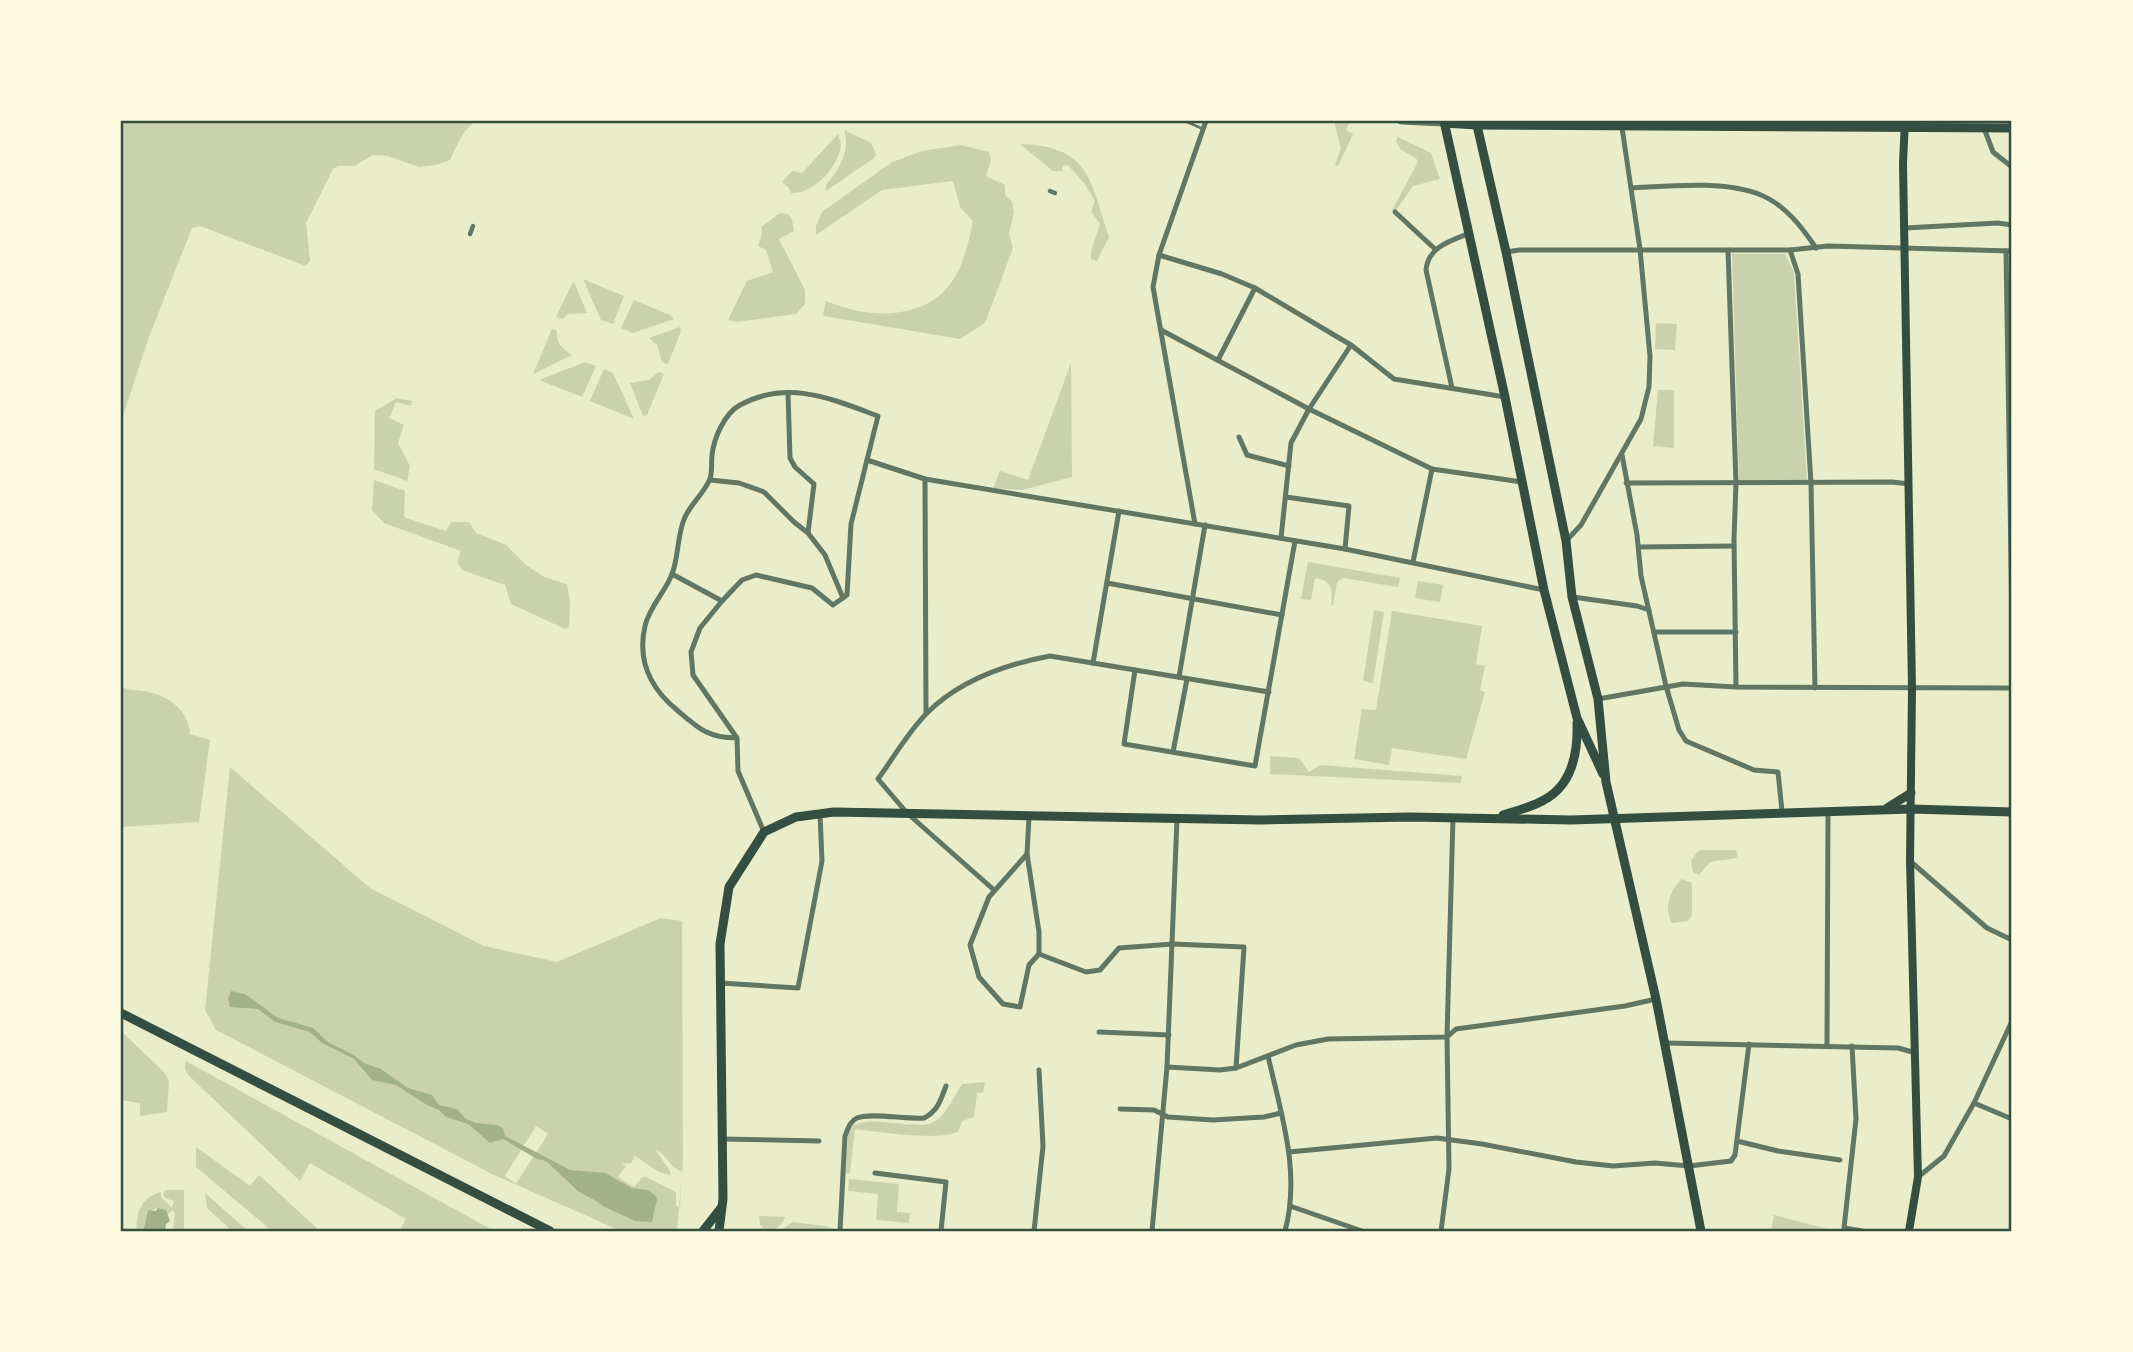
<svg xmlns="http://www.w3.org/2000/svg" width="2133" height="1352" font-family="Commissioner,sans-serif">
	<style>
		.green { fill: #cad2ad; fill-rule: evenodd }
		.water { fill: #a3b18a }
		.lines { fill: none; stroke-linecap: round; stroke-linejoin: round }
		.service { stroke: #617663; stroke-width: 2.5 }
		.pedestrian { stroke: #617663; stroke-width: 4.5 }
		.minor { stroke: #617663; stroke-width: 5 }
		.tertiary { stroke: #617663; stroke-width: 7 }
		.secondary { stroke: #344e41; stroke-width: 8 }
		.primary { stroke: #344e41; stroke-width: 9 }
		.neatline { fill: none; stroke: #344e41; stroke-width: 2.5 }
	</style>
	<rect width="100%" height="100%" fill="#e9edc9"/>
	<g class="green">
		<path d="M121 121H477C464 127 456 147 450 160L436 165 419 167 388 156 373 155 354 166H338L333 169 306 223 310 261 306 266 200 226 192 228 149 337 121 422Z"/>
		<polygon points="1334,121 1350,121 1346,130 1353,134 1338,166 1335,164 1341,149"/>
		<path d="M844 130 871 143 876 154 874 158 826 191V185C839 171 851 149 844 130Z"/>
		<path d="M838 134C839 138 841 142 841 145 839 167 812 195 791 193L789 188 782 182 792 171 802 173Z"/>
		<polygon points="1398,137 1431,153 1440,179 1413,186 1395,212 1392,210 1418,162 1416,158 1400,149 1396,141"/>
		<path d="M1020 144C1091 146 1090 181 1109 237L1097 261 1091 259V251L1100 224 1091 211 1095 201 1084 183 1068 165 1062 166V171H1053Z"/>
		<path d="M961 145 989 152 991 160 986 176 1005 185V195L1012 202 1014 212 1009 234 1013 248 985 323 960 339 823 316 826 301C861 316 909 321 940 295 961 278 968 246 973 221L960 207 953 181 882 190 816 235V226L822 212 892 162 922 151Z"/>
		<polygon points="780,213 788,214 792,220 794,231 779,239 805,290 805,304 796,314 736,322 728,320 747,281 773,272 766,250 758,246 762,233 761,227"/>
		<polygon points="1732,254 1785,254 1794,273 1807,480 1739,480"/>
		<polygon points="583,279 624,296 613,324 601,320"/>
		<polygon points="574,282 587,313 568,314 563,319 556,317 571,286"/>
		<polygon points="634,300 670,315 674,319 633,333 621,328"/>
		<polygon points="1656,323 1677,324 1675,350 1655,349"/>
		<polygon points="680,327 681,331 668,364 662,362 657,345 649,338"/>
		<path d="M552 329 557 331C556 343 562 348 572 355L533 374Z"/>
		<polygon points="585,362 596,366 582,397 539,380"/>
		<polygon points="1071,363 1072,477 1022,490 993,488 1000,471 1028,480"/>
		<polygon points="604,369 613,373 634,419 590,401"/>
		<polygon points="659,372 664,374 647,415 643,416 630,383 649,380"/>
		<polygon points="1658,390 1674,390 1674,448 1653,446"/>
		<polygon points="397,398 412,401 411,406 396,402 389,418 404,425 398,443 410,466 407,481 374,469 375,411"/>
		<polygon points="374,480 405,491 404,516 406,518 446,531 451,522 469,522 476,533 506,545 526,565 544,577 567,584 570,603 569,627 565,629 511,604 505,585 462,570 457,562 461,551 384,523 372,510"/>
		<path d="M1308 562 1400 578 1398 587 1343 578 1337 582 1333 605H1331C1333 590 1332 580 1315 578L1311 600 1301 599Z"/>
		<polygon points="1418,581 1443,585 1440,602 1415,598"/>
		<polygon points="1374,610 1384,612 1373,683 1363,681"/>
		<polygon points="1392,611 1482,626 1476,664 1485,666 1480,690 1485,692 1466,759 1392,748 1389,765 1354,759 1362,709 1376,710"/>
		<path d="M121 686C129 692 139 689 149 692 170 697 189 711 190 734L210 740 199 822 121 827Z"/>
		<polygon points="1270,756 1299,758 1309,772 1320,765 1462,776 1461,783 1270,774"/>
		<path d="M230 767 370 888 484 946 557 962 661 918 682 921 683 1162 677 1231H621L492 1174 216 1030 205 1010ZM536 1126 548 1134 516 1184 505 1176ZM655 1149C667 1154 670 1168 682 1172L680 1207 676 1206V1192L646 1177H642L634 1187 618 1177 626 1166 621 1164 631 1163 635 1156 659 1172 670 1175V1171Z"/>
		<polygon points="1702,850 1736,850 1738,855 1736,858 1710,862 1699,875 1693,872 1691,861 1698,851"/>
		<path d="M1682 879 1692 883V915L1688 921 1672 923C1663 907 1670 891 1682 879Z"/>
		<polygon points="121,1031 164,1072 169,1081 167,1112 140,1116 140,1103 121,1100"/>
		<polygon points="186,1061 494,1231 407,1231 401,1228 406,1219 310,1163 300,1181 188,1075 185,1068"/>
		<path d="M985 1082 983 1093H977L974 1117 962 1121 958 1132C936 1141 880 1132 855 1129L850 1173H846L848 1134 854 1125C863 1121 872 1121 882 1122 936 1126 934 1133 962 1084Z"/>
		<polygon points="196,1147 250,1186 259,1175 320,1231 272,1231 196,1167"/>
		<polygon points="849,1179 899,1184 897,1212 910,1213 909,1223 876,1220 878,1194 848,1191"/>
		<path d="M165 1190H184V1231L173 1230 175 1213 173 1210 167 1215 166 1210 158 1208 147 1212 143 1231H137C135 1214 142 1196 161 1192V1197L172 1208 174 1201 165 1198 163 1194Z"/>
		<polygon points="205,1194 206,1194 248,1231 232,1231 207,1208"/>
		<polygon points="1774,1215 1835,1231 1771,1231"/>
		<path d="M759 1216 785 1217C782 1225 775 1231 766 1231L760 1225Z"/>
		<polygon points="793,1222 825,1226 836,1231 779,1231"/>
	</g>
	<g class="water">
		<polygon points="231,991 245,994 278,1018 313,1028 328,1042 354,1055 364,1063 381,1069 408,1088 432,1095 439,1105 457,1109 466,1119 476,1123 497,1125 503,1128 505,1136 570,1170 605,1173 632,1188 648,1190 656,1196 657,1200 652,1222 635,1221 603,1206 598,1202 579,1192 546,1161 537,1159 503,1139 490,1143 468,1124 446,1117 439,1110 427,1105 396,1085 372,1080 354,1059 322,1043 310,1032 275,1022 258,1009 230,1007 228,999"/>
		<polygon points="158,1208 166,1210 170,1221 166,1224 165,1231 143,1231 148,1210 156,1211"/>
	</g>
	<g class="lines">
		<polyline class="service" points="1185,121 1203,129"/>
		<g class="pedestrian">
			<polyline points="1050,191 1055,193"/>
			<polyline points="470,234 473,226"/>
		</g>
		<g class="minor">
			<polyline points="1984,128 1993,152 2012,167"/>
			<path d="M1631 188C1671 186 1724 180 1761 195 1785 205 1802 227 1816 248"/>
			<polyline points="1395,212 1435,249"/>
			<polyline points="1905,228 1998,223 2012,225"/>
			<polyline points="1728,250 1736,483 1734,539 1736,687"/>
			<polyline points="1790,250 1798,274 1811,483 1815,688"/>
			<polyline points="2006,251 2012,620"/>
			<polyline points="1506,252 1519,250 1790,250 1828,246 2012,251"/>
			<polyline points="1159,255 1222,274 1255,288 1351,345 1394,379 1505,397"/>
			<polyline points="1161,330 1309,409 1432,469 1522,482"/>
			<polyline points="1218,360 1255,288"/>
			<path d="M1452 388 1426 270C1428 247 1450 241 1470 233"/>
			<polyline points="788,393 790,458 795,467 814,484 808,533"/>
			<polyline points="1239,437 1247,455 1289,466"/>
			<polyline points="1622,455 1637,535 1641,576 1666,686 1679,730 1686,741 1754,770 1778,772 1782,811"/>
			<polyline points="867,460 925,479 1345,549 1544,590"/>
			<polyline points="925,479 926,713"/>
			<polyline points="710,480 739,483 764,492 794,522 808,533 825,555 843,598"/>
			<polyline points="1626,483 1892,482 1909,484"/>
			<polyline points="1286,497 1349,506 1345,549"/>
			<polyline points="1195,524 1153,287 1159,255 1206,121"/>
			<polyline points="1281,538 1291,443 1309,409 1351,345"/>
			<polyline points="1566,541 1581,525 1641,419 1649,387 1650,356 1640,249 1621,121"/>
			<polyline points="1639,547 1734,546"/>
			<polyline points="1413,562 1432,469"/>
			<polyline points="672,574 722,601"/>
			<polyline points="1107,583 1282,615"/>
			<polyline points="1573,597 1637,606 1649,610"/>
			<polyline points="1654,632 1736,632"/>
			<polyline points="1093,663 1119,511"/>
			<polyline points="1135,670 1124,744 1255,766 1295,541"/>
			<polyline points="1179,677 1205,525"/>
			<polyline points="1598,699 1683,684 1736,687 2012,688"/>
			<path d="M737 738C708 738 698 728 677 710 650 688 637 661 645 626 649 607 666 591 672 574 679 556 677 534 685 517 691 504 703 494 709 481 713 474 711 463 712 455 714 438 724 414 740 405 788 379 832 399 878 416L851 524 847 595 833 605 812 588 756 575 742 580 722 601 700 628 691 652 693 675 737 738 738 771 764 832"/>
			<polyline points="1173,752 1187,679"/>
			<polyline points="1029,817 1027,854 1039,932 1039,954"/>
			<polyline points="1027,854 989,897 970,945 979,977 1003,1004 1020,1007 1029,965 1039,954"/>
			<polyline points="1910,861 1987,928 2012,940"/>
			<path d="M994 890 907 813 878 779C894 757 908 732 927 713 959 681 1007 664 1050 656L1269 692"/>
			<polyline points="1039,954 1086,972 1100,970 1119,948 1173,944 1244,947 1236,1068"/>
			<polyline points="721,983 798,988 822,861 820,814"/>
			<polyline points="1099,1032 1169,1035"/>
			<polyline points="1665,1043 1898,1048 1916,1053"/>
			<polyline points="1827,1045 1828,810"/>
			<polyline points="1852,1046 1856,1119 1844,1228 1862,1231"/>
			<path d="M1268 1056C1281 1114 1301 1172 1285 1231"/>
			<polyline points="1167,1067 1220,1070 1236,1068 1296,1045 1328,1039 1447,1037 1456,1029 1625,1006 1656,999"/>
			<polyline points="1974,1103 2012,1119"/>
			<polyline points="1120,1109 1154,1110 1168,1117 1213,1120 1264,1117 1281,1113"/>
			<polyline points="722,1139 819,1141"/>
			<polyline points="1737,1141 1778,1151 1840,1160"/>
			<polyline points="1289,1152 1437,1138 1482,1144 1576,1162 1613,1166 1655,1163 1689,1166 1731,1161 1735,1155 1749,1044"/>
			<polyline points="875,1173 946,1182 941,1231"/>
			<polyline points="1918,1177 1944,1156 1974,1103 2012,1021"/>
			<polyline points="1290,1206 1362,1231"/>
			<path d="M840 1231 845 1136C848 1129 850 1121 857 1118 870 1112 908 1120 924 1118 938 1111 941 1099 946 1086"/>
			<polyline points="1034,1231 1043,1146 1039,1070"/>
			<polyline points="1152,1231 1167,1067 1177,819"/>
			<polyline points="1441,1231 1449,1169 1447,1037 1453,817"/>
		</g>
		<polyline class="tertiary" points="1401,121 1444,123"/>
		<polyline class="secondary" points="1905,121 1903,163 1912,689 1910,861 1918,1177 1909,1231"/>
		<g class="primary">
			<polyline points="1444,121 1505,397 1544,590 1577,718 1603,774"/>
			<polyline points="1476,121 1506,252 1566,541 1572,597 1598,699 1606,782 1656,999 1701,1231"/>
			<polyline points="1444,123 1477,125 2012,128"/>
			<polyline points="1887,808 1911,793"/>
			<path d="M1503 815C1516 811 1532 807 1544 800 1572 785 1578 752 1577 723"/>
			<polyline points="121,1013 550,1231"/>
			<polyline points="703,1231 721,1208"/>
			<polyline points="719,1231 723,1199 720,944 729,887 764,832 796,817 834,812 1261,820 1410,817 1571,820 1911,809 2012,812"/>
		</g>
	</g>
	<rect width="2133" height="1352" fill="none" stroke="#fefae0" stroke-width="245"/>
	<rect x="122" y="122" width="1888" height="1108" class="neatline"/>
</svg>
